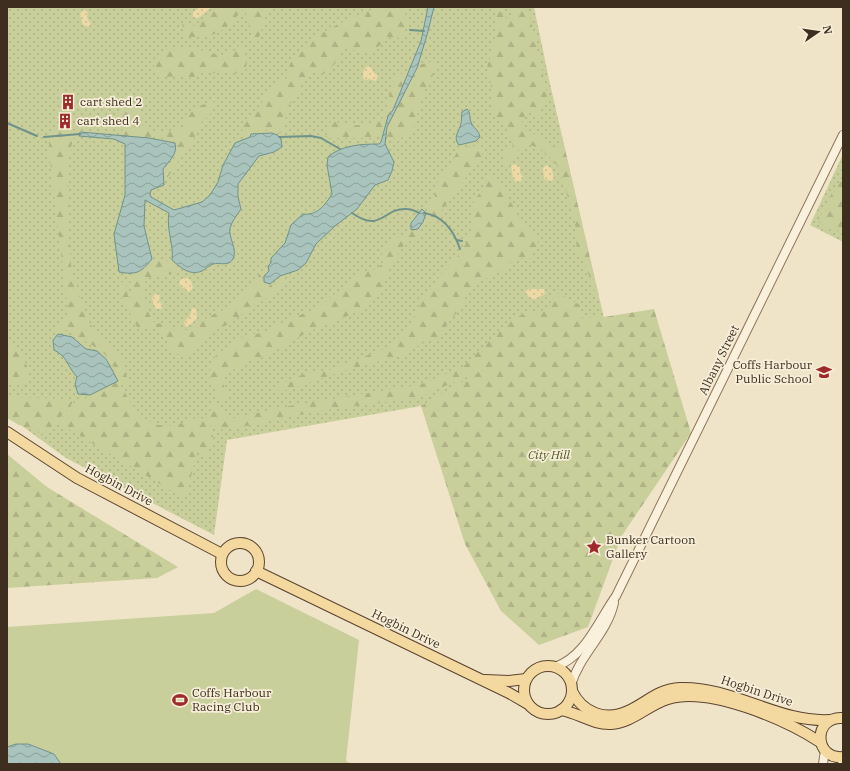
<svg xmlns="http://www.w3.org/2000/svg" width="850" height="771" font-family="'IBM Plex Serif',serif">
	<style>
		.grass { fill: url(#grass-dots) }
		.forest { fill: url(#forest-firs) }
		.sand { fill: url(#sand-dots) }
		.pitch { fill: #c9cf9b }
		.water { fill: url(#water-waves); stroke: #6f938a }
		.lines { fill: none; stroke-linecap: round; stroke-linejoin: round }
		.stream { stroke: #6f938a; stroke-width: 2 }
		.minor-casing { stroke: #8d765c; stroke-width: 10 }
		.major-casing { stroke: #5b4430; stroke-width: 12 }
		.minor { stroke: #faf1dc; stroke-width: 8 }
		.major { stroke: #f3d9a0; stroke-width: 10 }
		.labels { text-anchor: middle; stroke-width: 3.5; stroke-linejoin: round; paint-order: stroke }
		.poi-label { font-size: 12px; fill: #3d2e20; stroke: #f7eed8; text-anchor: start }
		.street-label { font-size: 12px; fill: #3d2e20; stroke: #f7eed8 }
		.park-label { font-size: 12px; font-style: italic; fill: #4d5a26; stroke: #f7eed8 }
	</style>
	<defs>
		<pattern id="grass-dots" width="8" height="8" patternUnits="userSpaceOnUse"><rect width="8" height="8" fill="#c9cf9b"/><path d="M2 2h.1M6 6h.1" fill="none" stroke="#aeb285" stroke-width="1.8" stroke-linecap="round"/></pattern>
		<pattern id="forest-firs" width="22" height="20" patternUnits="userSpaceOnUse"><rect width="22" height="20" fill="#c9cf9b"/><path d="M5 1l3.5 6h-7zM16 11l3.5 6h-7z" fill="#aeb285"/></pattern>
		<pattern id="sand-dots" width="8" height="8" patternUnits="userSpaceOnUse"><rect width="8" height="8" fill="#ecd9a5"/><path d="M2 2h.1M6 6h.1" fill="none" stroke="#cbbb8e" stroke-width="1.8" stroke-linecap="round"/></pattern>
		<pattern id="water-waves" width="16" height="10" patternUnits="userSpaceOnUse"><rect width="16" height="10" fill="#a9c4bc"/><path d="M0 5q4-4 8 0t8 0" fill="none" stroke="#8ba098"/></pattern>
	</defs>
	<rect width="100%" height="100%" fill="#f0e4c8"/>
	<g class="grass">
		<polygon points="7,7 534,7 550,84 604,318 587,329 421,406 227,440 214,535 66,458 7,415"/>
		<polygon points="843,154 843,242 810,225"/>
	</g>
	<g class="forest">
		<path d="M218 7H278L267 13 257 43C248 34 250 20 244 9 221 33 220 37 185 37L182 23 194 26Z"/>
		<path d="M378 7H400C410 14 407 27 403 36L397 38 390 37 373 51H355L348 46C339 55 335 68 323 74L314 71C301 79 303 85 296 96 294 101 289 103 287 109 285 117 286 124 282 133L267 130 251 131 245 137H241L243 126 259 108 268 90 287 78C288 41 349 19 378 7Z"/>
		<polygon points="497,7 500,7 501,13 509,21 514,7 528,7 548,98 538,116 529,113 521,119 525,128 556,149 560,145 561,132 598,294 596,297 583,257 577,253 575,220 558,166 541,149 530,145 518,150 512,160 507,164 505,163 503,152 513,146 505,126 497,118 493,109 490,77 487,72 487,67 493,50 496,27 494,17"/>
		<polygon points="241,43 247,58 246,67 237,73 203,73 191,78 179,76 166,77 154,73 154,61 169,49 200,49 208,54 226,55 235,50"/>
		<path d="M436 61 432 78 424 90 414 128 408 136 396 139 381 135 371 138H326L327 129 331 121C344 125 374 130 384 116 389 109 388 92 393 83 399 72 424 62 436 61Z"/>
		<path d="M134 102 143 115 141 124C149 136 172 133 184 127 182 112 202 103 215 102L212 112 200 124 193 140 167 178 163 179V173L176 156 179 146C169 133 137 136 124 142 121 131 123 122 121 111L125 104Z"/>
		<path d="M59 127 76 131 80 134 73 139 68 161 69 204 67 220 72 274 88 320 97 335 118 353 123 363 127 378V385H121C132 408 149 433 179 424 192 420 193 415 208 420L212 404 223 409 226 417 229 419 294 405 419 385 463 367 513 317 545 310 557 293 580 305 581 312 577 318 604 317 654 309 691 433 621 537 588 627 539 645 501 611 465 544 421 406 484 369 418 398 319 411 232 429 214 427 209 422C215 438 213 440 207 456L198 450 185 499 57 422 42 434 19 425 7 418V397L76 399 58 420 90 395 118 381 119 382 111 362 103 352 67 330 57 331 52 334 51 331 65 320 68 311 49 152V138L51 131Z"/>
		<polygon points="481,145 483,150 482,156 444,207 435,223 428,222 426,218 427,209 435,197 435,188 439,179 447,172 459,148"/>
		<path d="M493 175 505 191 518 216 540 237 534 253 530 259 519 258 511 261 506 269 473 284 458 311 436 338 423 343 403 355 340 372 291 389 280 391 276 390C286 377 310 372 326 371L392 346 410 326 421 301 430 287 460 254 465 245 470 234 473 218 471 210 475 199 482 191 486 179Z"/>
		<polygon points="843,181 843,231 825,229 818,221 833,191 840,182"/>
		<path d="M420 228C422 237 412 241 405 243L393 263 377 295 367 308 308 332 264 357 248 361 223 376V384L229 400 221 399 217 395 209 376 211 362 217 354 246 335 263 333 290 319 320 307 332 296 364 271C372 272 377 269 383 263L380 257 387 246 400 236Z"/>
		<path d="M152 259 158 261 171 259 180 272 147 278 143 289 149 314 154 322 181 330H187L212 315 230 307 254 282 265 267C263 276 258 282 267 288L278 280 287 281C279 292 265 299 253 306 245 311 239 317 231 323 228 325 223 326 220 328 208 335 196 345 186 355 167 355 171 341 159 331 153 326 145 330 138 329L120 294 121 282H126L128 296 131 298 133 294 130 280 133 274 145 268Z"/>
		<polygon points="7,338 14,343 30,371 24,387 10,383 7,379"/>
		<polygon points="7,454 47,487 178,567 157,578 7,588"/>
	</g>
	<g class="sand">
		<polygon points="200,7 212,7 198,18 193,17 193,12"/>
		<polygon points="83,10 88,12 87,18 91,24 89,27 83,25 80,14"/>
		<polygon points="370,66 374,73 378,75 376,81 369,79 365,80 363,78 363,72 366,67"/>
		<polygon points="514,164 520,167 520,173 523,177 521,181 516,182 513,178 511,166"/>
		<polygon points="546,165 552,169 554,179 551,181 544,179 543,168"/>
		<polygon points="188,278 191,281 193,288 189,292 185,290 186,287 182,288 179,283 181,279"/>
		<polygon points="529,289 544,289 545,294 535,299 530,298 525,292"/>
		<polygon points="155,294 160,295 159,301 163,306 161,309 156,309 154,306 152,298"/>
		<polygon points="192,308 196,309 197,318 191,324 186,327 184,322 190,316"/>
	</g>
	<polygon class="pitch" points="256,589 359,640 346,761 352,764 7,764 7,627 214,613"/>
	<g class="water">
		<path d="M428 7H434L427 35 417 68 387 127 385 144 394 162 392 171 388 180 375 185 357 209 335 226 316 244 306 263 298 270 280 276 270 284 264 282V276L269 271 268 266 271 263V258L285 243 291 225 303 214C317 216 325 205 332 194L327 165 328 157C341 145 362 144 379 144L381 142 388 116 393 110 421 41Z"/>
		<path d="M467 109C471 113 469 117 471 122 473 128 479 130 480 137L476 141 459 145C452 137 460 131 461 123 462 119 461 116 462 112Z"/>
		<path d="M80 132 149 138 175 143C178 154 169 161 163 169L164 185 151 190 150 194 151 197 174 210 202 202 210 195 218 182 223 165 235 143 250 137 251 134 272 133 277 135 281 139 282 147 274 152 259 156 238 184V197L241 209C237 215 232 221 230 228 228 237 238 250 233 259 228 267 220 262 213 264 209 265 206 269 202 271 190 276 181 268 172 260 174 244 166 230 169 213L145 200 144 226 152 259C140 273 137 275 119 272L114 234 125 195V144L114 139 79 136Z"/>
		<polygon points="422,209 426,213 423,222 418,229 411,230 411,223"/>
		<path d="M58 334 72 337 86 349 97 351 106 359 118 381 90 395 78 394 75 384 77 377C66 365 69 358 54 350L53 340Z"/>
		<polygon points="16,744 28,744 54,754 61,764 7,764 7,747"/>
	</g>
	<g class="lines">
		<g class="stream">
			<polyline points="410,30 424,31"/>
			<polyline points="7,123 37,136"/>
			<polyline points="44,137 80,134"/>
			<polyline points="279,137 311,136 321,138 340,149"/>
			<path d="M352 213C382 234 383 207 407 209 412 209 415 211 419 213"/>
			<path d="M424 213C444 216 454 231 460 249"/>
			<polyline points="457,240 462,241"/>
		</g>
		<defs>
			<g id="minor">
				<path d="M555 667C586 656 598 621 616 596L843 135"/>
				<path d="M571 685C580 654 607 634 614 603"/>
				<polyline points="823,764 825,750"/>
				<polyline points="842,764 843,762"/>
			</g>
			<g id="major">
				<polyline points="7,432 77,478 222,554"/>
				<circle cx="240" cy="562" r="19"/>
				<polyline points="256,571 509,693 528,704"/>
				<circle cx="548" cy="690" r="24"/>
				<polyline points="485,680 509,681 526,679"/>
				<path d="M572 691C582 712 605 722 628 711 646 703 658 689 680 688 733 686 778 723 830 720"/>
				<path d="M561 710C579 713 593 725 611 724 632 723 648 705 668 699 709 686 786 720 820 742"/>
				<path d="M843 718C812 716 814 760 843 757"/>
			</g>
		</defs>
		<use href="#minor" class="minor-casing"/>
		<use href="#major" class="major-casing"/>
		<use href="#minor" class="minor"/>
		<use href="#major" class="major"/>
	</g>
	<defs>
		<symbol id="building-bare" viewBox="-9 -9 18 18"><path d="M-4-6H4V6H1V3H-1V6H-4ZM-2.5-4.3h1.7v1.8h-1.7ZM.8-4.3h1.7v1.8H.8ZM-2.5-1h1.7V.8h-1.7ZM.8-1h1.7V.8H.8Z" fill="#9e2a2b" stroke="#f7eed8" stroke-width="2.5" paint-order="stroke"/></symbol>
		<symbol id="school-bare" viewBox="-9 -9 18 18"><path d="M0-5L7-2L0 1L-7-2ZM-4 1L0 2.5L4 1V4Q0 6-4 4Z" fill="#9e2a2b" stroke="#f7eed8" stroke-width="2.5" paint-order="stroke"/></symbol>
		<symbol id="sight-bare" viewBox="-9 -9 18 18"><path d="M0-6L1.8-2.2L6-1.7L2.9 1.2L3.7 5.4L0 3.3L-3.7 5.4L-2.9 1.2L-6-1.7L-1.8-2.2Z" fill="#9e2a2b" stroke="#f7eed8" stroke-width="2.5" paint-order="stroke"/></symbol>
		<symbol id="stadium-bare" viewBox="-9 -9 18 18"><path d="M0-5a6.5 5 0 1 0 0 10a6.5 5 0 1 0 0-10ZM-3.5-1.8h7v3.6h-7Z" fill="#9e2a2b" stroke="#f7eed8" stroke-width="2.5" paint-order="stroke"/></symbol>
	</defs>
	<g fill-rule="evenodd">
		<use href="#building-bare" x="57" y="91" width="22" height="22"/>
		<use href="#building-bare" x="54" y="110" width="22" height="22"/>
		<use href="#school-bare" x="813" y="361" width="22" height="22"/>
		<use href="#sight-bare" x="583" y="536" width="22" height="22"/>
		<use href="#stadium-bare" x="169" y="689" width="22" height="22"/>
	</g>
	<g class="labels">
		<g class="poi-label">
			<text x="80" y="106">cart shed 2</text>
			<text x="77" y="125">cart shed 4</text>
			<text x="812" y="369" text-anchor="end">Coffs Harbour<tspan x="812" dy="14">Public School</tspan></text>
			<text x="606" y="544">Bunker Cartoon<tspan x="606" dy="14">Gallery</tspan></text>
			<text x="192" y="697">Coffs Harbour<tspan x="192" dy="14">Racing Club</tspan></text>
		</g>
		<g class="street-label">
			<text transform="translate(719 360) rotate(-64)" y="4">Albany Street</text>
			<text transform="translate(119 485) rotate(28)" y="4">Hogbin Drive</text>
			<text transform="translate(406 629) rotate(26)" y="4">Hogbin Drive</text>
			<text transform="translate(757 691) rotate(18)" y="4">Hogbin Drive</text>
		</g>
		<g class="park-label">
			<text x="549" y="459">City Hill</text>
		</g>
	</g>
	<rect width="850" height="771" fill="none" stroke="#3d2e20" stroke-width="16"/>
	<g transform="translate(818 32) rotate(77)" stroke="#f7eed8" stroke-width="3" paint-order="stroke">
	<path d="M0-3L7 15L0 10L-7 15Z" fill="#3d2e20"/>
	<text y="-6" font-size="11" font-weight="bold" text-anchor="middle" fill="#3d2e20">N</text>
	</g>
</svg>
